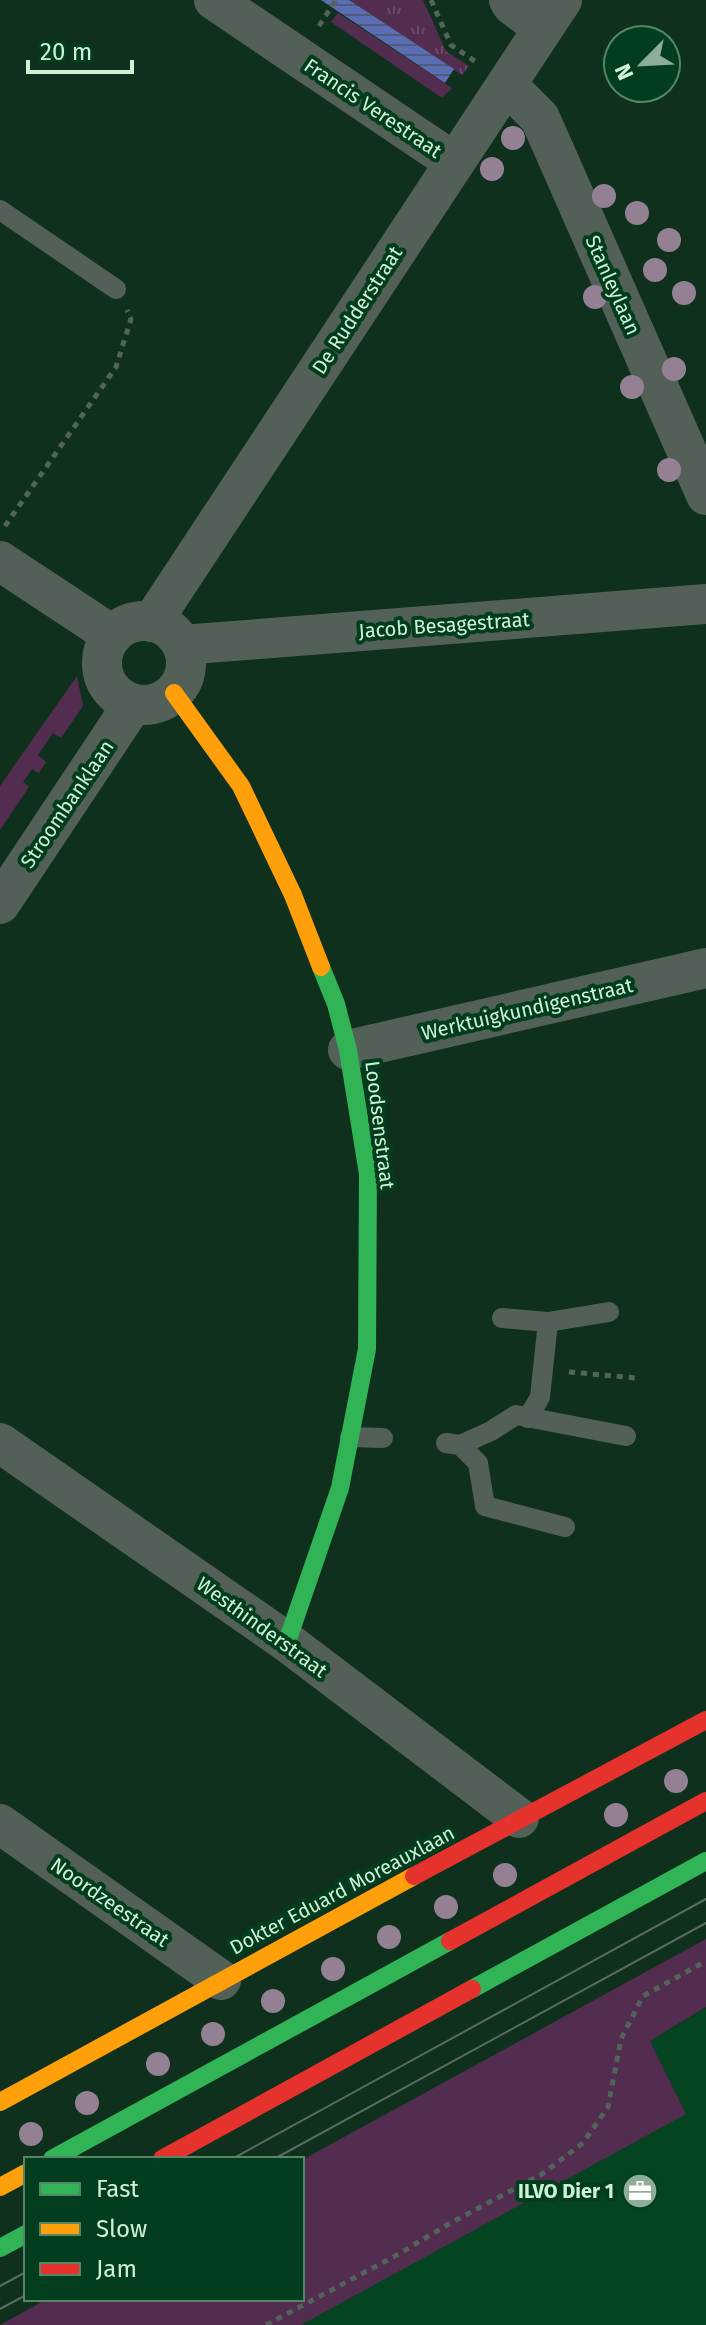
<svg xmlns="http://www.w3.org/2000/svg" width="706" height="2325" font-family="'Fira Sans',sans-serif">
	<style>
		.built { fill: #044421 }
		.grass { fill: #532d4f }
		.park { fill: url(#park-tufts) }
		.water { fill: url(#water-rules) }
		.lines { fill: none; stroke-linecap: round; stroke-linejoin: round }
		.path { stroke: #52645a; stroke-width: 5; stroke-dasharray: 6 6; stroke-linecap: butt }
		.lane { stroke: #536058; stroke-width: 20 }
		.street { stroke: #536058; stroke-width: 40 }
		.fast { stroke: #30b455; stroke-width: 18 }
		.slow { stroke: #ff9f0a; stroke-width: 18 }
		.jam { stroke: #e5322d; stroke-width: 18 }
		.tram { stroke: #59695f; stroke-width: 2 }
		.tree { fill: #938193 }
		.labels { text-anchor: middle; stroke-width: 8; stroke-linejoin: round; paint-order: stroke }
		.street-label { font-size: 20px; fill: #cff2d7; stroke: #023e1d }
		.poi-label { font-size: 20px; font-weight: bold; fill: #cff2d7; stroke: #023e1d; text-anchor: end }
	</style>
	<defs>
		<pattern id="park-tufts" width="24" height="20" patternUnits="userSpaceOnUse" patternTransform="scale(2)"><rect width="24" height="20" fill="#532d4f"/><path d="M3 7l-1-3M5 7V3M7 7l1-3M15 17l-1-3M17 17v-4M19 17l1-3" fill="none" stroke="#6b4c68"/></pattern>
		<pattern id="water-rules" width="6" height="5" patternUnits="userSpaceOnUse" patternTransform="scale(2)"><rect width="6" height="5" fill="#5b6eb3"/><path d="M0 2.5h6" fill="none" stroke="#4e5d7f"/></pattern>
	</defs>
	<rect width="100%" height="100%" fill="#10301e"/>
	<polygon class="built" points="706,2008 706,2325 300,2325 686,2113 650,2041"/>
	<g class="grass">
		<polygon points="338,13 452,88 442,98 331,22"/>
		<polygon points="77,676 83,706 61,738 53,733 38,755 46,762 39,773 32,769 23,782 29,787 0,830 0,786"/>
		<polygon points="706,1939 706,2007 650,2041 686,2114 301,2325 0,2325 47,2299 302,2299 302,2160"/>
	</g>
	<polygon class="park" points="349,0 423,0 446,51 469,66 462,75"/>
	<polygon class="water" points="321,0 349,0 454,69 445,83"/>
	<g class="lines">
		<g class="path">
			<polyline points="431,0 451,45 479,64"/>
			<polyline points="319,26 336,0"/>
			<polyline points="5,526 116,367 131,319 127,310"/>
			<polyline points="569,1372 636,1378"/>
			<polyline points="266,2325 397,2255 447,2225 542,2174 583,2143 608,2107 621,2039 643,1996 706,1961"/>
		</g>
		<g class="lane">
			<polyline points="0,210 116,289"/>
			<polyline points="502,1318 548,1322 609,1312"/>
			<polyline points="528,1418 540,1397 548,1322"/>
			<polyline points="350,1437 383,1438"/>
			<polyline points="446,1443 460,1445 478,1463 485,1506 565,1527"/>
			<polyline points="460,1445 491,1431 516,1415 626,1436"/>
		</g>
		<g class="street">
			<polyline points="214,0 454,162"/>
			<polyline points="509,0 512,5 543,28"/>
			<polyline points="507,85 540,118 706,495"/>
			<polyline points="0,561 112,635"/>
			<circle cx="144" cy="663" r="42"/>
			<polyline points="152,622 562,0"/>
			<polyline points="182,645 706,604"/>
			<polyline points="0,904 133,704"/>
			<polyline points="348,1050 706,968"/>
			<polyline points="0,1443 287,1642 519,1818"/>
			<polyline points="0,1824 221,1980"/>
		</g>
		<g class="fast">
			<polyline points="287,1642 340,1488 367,1349 368,1174 348,1050 336,1004 321,967"/>
			<polyline points="472,1989 706,1861"/>
			<polyline points="52,2159 450,1941"/>
			<polyline points="0,2248 26,2234"/>
		</g>
		<g class="slow">
			<polyline points="174,693 241,786 293,895 321,967"/>
			<polyline points="0,2102 414,1876"/>
			<polyline points="0,2187 26,2173"/>
		</g>
		<g class="jam">
			<polyline points="414,1876 706,1720"/>
			<polyline points="450,1941 706,1801"/>
			<polyline points="162,2159 472,1989"/>
		</g>
		<g class="tram">
			<polyline points="232,2159 706,1899"/>
			<polyline points="274,2159 706,1923"/>
			<polyline points="0,2286 26,2272"/>
			<polyline points="0,2309 26,2295"/>
		</g>
	</g>
	<g class="tree">
		<circle cx="513" cy="138" r="12"/>
		<circle cx="492" cy="169" r="12"/>
		<circle cx="604" cy="196" r="12"/>
		<circle cx="637" cy="213" r="12"/>
		<circle cx="669" cy="240" r="12"/>
		<circle cx="655" cy="270" r="12"/>
		<circle cx="684" cy="293" r="12"/>
		<circle cx="595" cy="297" r="12"/>
		<circle cx="674" cy="369" r="12"/>
		<circle cx="632" cy="387" r="12"/>
		<circle cx="669" cy="470" r="12"/>
		<circle cx="676" cy="1781" r="12"/>
		<circle cx="616" cy="1815" r="12"/>
		<circle cx="505" cy="1875" r="12"/>
		<circle cx="446" cy="1907" r="12"/>
		<circle cx="389" cy="1937" r="12"/>
		<circle cx="333" cy="1969" r="12"/>
		<circle cx="273" cy="2001" r="12"/>
		<circle cx="213" cy="2034" r="12"/>
		<circle cx="158" cy="2064" r="12"/>
		<circle cx="87" cy="2103" r="12"/>
		<circle cx="31" cy="2134" r="12"/>
	</g>
	<defs>
		<symbol id="office-disc" viewBox="-11 -11 22 22"><circle r="9.5" fill="#8cae96" stroke="#023e1d"/><path d="M-6-3h4V-5.5h4V-3h4V5H-6ZM-1-4.5V-3h2v-1.5ZM-6 0V1H6V0Z" fill="#fff"/></symbol>
	</defs>
	<g fill-rule="evenodd">
		<use href="#office-disc" x="620" y="2171" width="40" height="40"/>
	</g>
	<g class="labels">
		<g class="street-label">
			<text transform="translate(373 108) rotate(34)" y="7">Francis Verestraat</text>
			<text transform="translate(613 285) rotate(66)" y="7">Stanleylaan</text>
			<text transform="translate(357 310) rotate(-57)" y="7">De Rudderstraat</text>
			<text transform="translate(444 625) rotate(-4)" y="7">Jacob Besagestraat</text>
			<text transform="translate(67 804) rotate(-56)" y="7">Stroombanklaan</text>
			<text transform="translate(527 1009) rotate(-13)" y="7">Werktuigkundigenstraat</text>
			<text transform="translate(380 1125) rotate(83)" y="7">Loodsenstraat</text>
			<text transform="translate(262 1627) rotate(36)" y="7">Westhinderstraat</text>
			<text transform="translate(342 1890) rotate(-28)" y="7">Dokter Eduard Moreauxlaan</text>
			<text transform="translate(110 1902) rotate(35)" y="7">Noordzeestraat</text>
		</g>
		<g class="poi-label">
			<text x="614" y="2198">ILVO Dier 1</text>
		</g>
	</g>
	<rect x="24" y="2157" width="280" height="144" fill="#023e1d" stroke="#548667" stroke-width="2"/>
	<rect x="40" y="2183" width="40" height="12" fill="#30b455" stroke="#548667" stroke-width="2"/>
	<text x="96" y="2197" font-size="24" fill="#cff2d7">Fast</text>
	<rect x="40" y="2223" width="40" height="12" fill="#ff9f0a" stroke="#548667" stroke-width="2"/>
	<text x="96" y="2237" font-size="24" fill="#cff2d7">Slow</text>
	<rect x="40" y="2263" width="40" height="12" fill="#e5322d" stroke="#548667" stroke-width="2"/>
	<text x="96" y="2277" font-size="24" fill="#cff2d7">Jam</text>
	<g transform="translate(642 64) rotate(246)"><circle r="38" fill="#023e1d" stroke="#548667" stroke-width="2"/>
	<path d="M0-6L14 30L0 20L-14 30Z" fill="#8cae96"/>
	<text y="-12" font-size="22" font-weight="bold" text-anchor="middle" fill="#cff2d7">N</text>
	</g>
	<path d="M28 60v12h104v-12" fill="none" stroke="#cff2d7" stroke-width="4"/>
	<text x="40" y="60" font-size="24" fill="#cff2d7" stroke="#023e1d" stroke-width="6" paint-order="stroke">20 m</text>
</svg>
